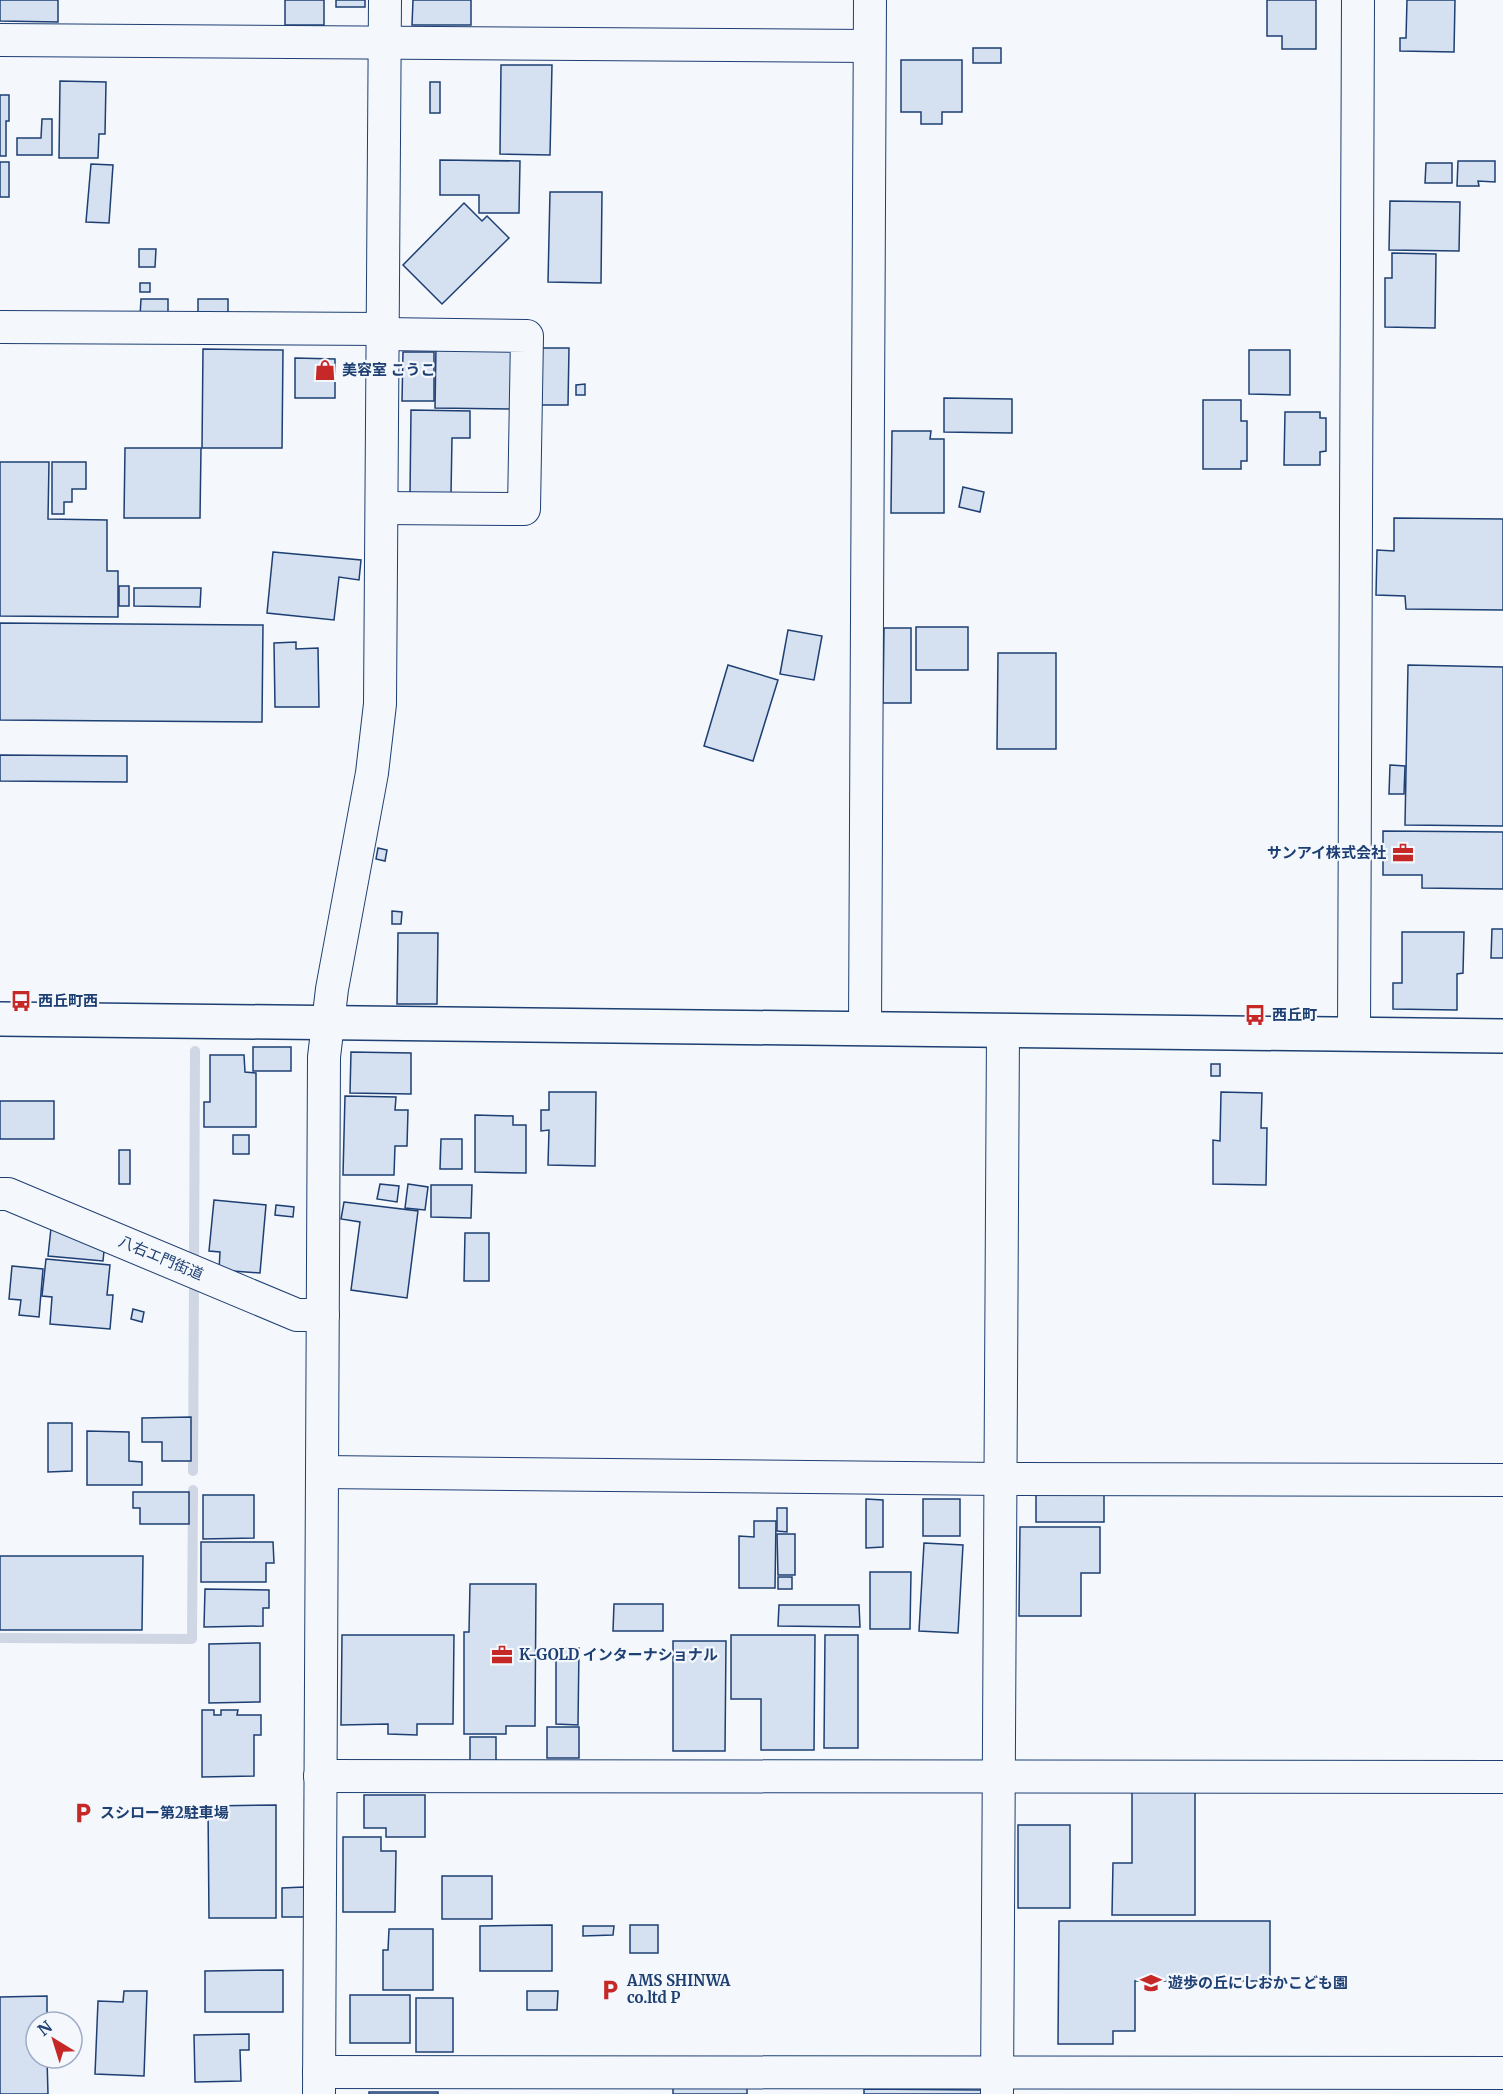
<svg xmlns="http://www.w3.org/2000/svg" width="1503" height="2094" font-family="Merriweather,'Noto Sans JP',serif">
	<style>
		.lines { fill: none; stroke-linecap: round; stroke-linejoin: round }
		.stream { stroke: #cfd7e4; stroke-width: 10 }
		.building { fill: #d5e0f0; stroke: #1d3f73; stroke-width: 1.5 }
		.street-casing { stroke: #1d3f73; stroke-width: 34 }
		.secondary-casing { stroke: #1d3f73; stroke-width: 36 }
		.street { stroke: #f4f7fb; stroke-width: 32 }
		.secondary { stroke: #f4f7fb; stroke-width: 33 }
		.labels { text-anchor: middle; stroke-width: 4.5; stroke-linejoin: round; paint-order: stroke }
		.poi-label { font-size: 15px; font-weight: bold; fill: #1d3f73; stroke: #f4f7fb; text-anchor: start }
		.street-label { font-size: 15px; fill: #1d3f73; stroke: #f4f7fb }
	</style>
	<rect width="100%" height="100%" fill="#f4f7fb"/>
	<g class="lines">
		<g class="stream">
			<polyline points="194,1260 195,1051"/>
			<polyline points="193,1471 194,1283"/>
			<polyline points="0,1638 192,1639 193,1490"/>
		</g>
	</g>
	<g class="building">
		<polygon points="0,0 58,0 58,22 0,21"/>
		<rect x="285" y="0" width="39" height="25"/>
		<rect x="336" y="0" width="29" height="7"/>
		<polygon points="413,0 471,0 471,25 412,25"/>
		<polygon points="1267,0 1316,0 1316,49 1282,49 1282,36 1267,36"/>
		<polygon points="1407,0 1455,0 1454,52 1400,51 1400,38 1406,38"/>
		<rect x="973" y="48" width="28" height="15"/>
		<polygon points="901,60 962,60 962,112 942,112 942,124 921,124 921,112 901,112"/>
		<polygon points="501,65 552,65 550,155 500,154"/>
		<polygon points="60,81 106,82 105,134 99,134 98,158 59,158"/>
		<rect x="430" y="82" width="10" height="31"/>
		<polygon points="0,95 9,95 9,121 6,121 6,156 0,156"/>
		<polygon points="42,119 52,119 52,155 17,155 17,138 41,138"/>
		<polygon points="440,160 520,161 519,213 479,213 479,195 440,195"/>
		<polygon points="1458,161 1495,161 1495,182 1478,181 1479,186 1457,186"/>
		<rect x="0" y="162" width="9" height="35"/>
		<polygon points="1426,163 1452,163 1452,183 1425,183"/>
		<polygon points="91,164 113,165 109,223 86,222"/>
		<polygon points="550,192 602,192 601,283 548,282"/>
		<polygon points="1390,201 1460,202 1459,251 1389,250"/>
		<polygon points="464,203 482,221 487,216 509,238 442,304 403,265"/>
		<polygon points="139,249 156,249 155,267 139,267"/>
		<polygon points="1392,253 1436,254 1435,328 1385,327 1385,278 1392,278"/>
		<rect x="140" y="283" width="10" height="9"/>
		<polygon points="141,299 168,299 168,316 140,316"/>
		<rect x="198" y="299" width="30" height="18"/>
		<polygon points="436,346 512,347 512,409 435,408"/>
		<polygon points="538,348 569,348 568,405 537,405"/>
		<polygon points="203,349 283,350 282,448 202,448"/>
		<polygon points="1249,350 1290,350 1290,395 1249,394"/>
		<polygon points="403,352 434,352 434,401 402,401"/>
		<polygon points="295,358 335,359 335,398 295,398"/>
		<polygon points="585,384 585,395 576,395 576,385"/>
		<polygon points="944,398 1012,399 1012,433 944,432"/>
		<polygon points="1203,400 1241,400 1241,421 1247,421 1247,461 1241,461 1241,469 1203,469"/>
		<polygon points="411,410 470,411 470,438 452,438 451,495 410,495"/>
		<polygon points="1285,412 1320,412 1320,418 1326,418 1326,451 1320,452 1320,465 1284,465"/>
		<polygon points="892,431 931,431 930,439 944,439 944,513 891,513"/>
		<polygon points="125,448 201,448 200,518 124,518"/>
		<polygon points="0,462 49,462 48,519 107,520 107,571 118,571 118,617 0,616"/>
		<polygon points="52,462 86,462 86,489 72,489 72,502 64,502 64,514 52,514"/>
		<polygon points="963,487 984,492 980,512 959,507"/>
		<polygon points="1394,518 1503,519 1503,610 1406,609 1405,596 1376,595 1377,550 1394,551"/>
		<polygon points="273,552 361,560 359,580 339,577 334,620 267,613"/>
		<rect x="119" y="586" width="10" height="20"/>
		<polygon points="134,588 201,588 200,607 134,606"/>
		<polygon points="0,623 263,625 262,722 0,720"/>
		<rect x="916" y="627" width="52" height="43"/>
		<polygon points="884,628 911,628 911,703 883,703"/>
		<polygon points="788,630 822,636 814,680 780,674"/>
		<polygon points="296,642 296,649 318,648 319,707 275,707 274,643"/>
		<polygon points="998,653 1056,653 1056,749 997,749"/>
		<polygon points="728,665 778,680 753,761 704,746"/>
		<polygon points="1408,665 1503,667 1503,826 1405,825"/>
		<polygon points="0,755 127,756 127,782 0,781"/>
		<polygon points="1390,765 1405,766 1404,794 1389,794"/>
		<polygon points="1383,831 1503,832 1503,889 1422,888 1422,875 1383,875"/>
		<polygon points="378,848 387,850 385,861 376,859"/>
		<polygon points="392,911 402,912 401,924 392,924"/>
		<polygon points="1492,929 1503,929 1503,958 1491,958"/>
		<polygon points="1402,932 1464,932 1463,973 1457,974 1457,1010 1393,1009 1393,983 1402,983"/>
		<polygon points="398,933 438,933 437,1004 397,1004"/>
		<rect x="253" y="1047" width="38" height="24"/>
		<polygon points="351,1052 411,1053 411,1094 350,1093"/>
		<polygon points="210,1055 244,1055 245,1072 256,1073 256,1127 204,1127 204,1102 210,1102"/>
		<rect x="1211" y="1064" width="9" height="12"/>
		<polygon points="549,1092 596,1092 595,1166 548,1165 549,1130 541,1131 541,1110 549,1110"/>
		<polygon points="1221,1092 1262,1093 1261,1128 1267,1128 1266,1185 1213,1184 1213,1140 1220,1141"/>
		<polygon points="345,1096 396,1097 395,1110 408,1110 407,1146 395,1146 394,1175 343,1175"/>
		<rect x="0" y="1101" width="54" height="38"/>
		<polygon points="475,1115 513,1116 513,1125 526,1125 526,1173 475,1172"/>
		<rect x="233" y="1135" width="16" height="19"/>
		<polygon points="441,1139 462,1139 462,1169 440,1169"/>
		<rect x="119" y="1150" width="11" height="34"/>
		<polygon points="380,1184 399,1186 397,1202 377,1199"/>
		<polygon points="408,1184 428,1187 425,1210 405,1208"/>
		<polygon points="431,1185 472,1185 471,1218 431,1217"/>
		<polygon points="214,1200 266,1205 260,1273 219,1270 220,1252 209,1251"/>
		<polygon points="344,1202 418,1211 407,1298 351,1290 360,1222 341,1219"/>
		<polygon points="276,1205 294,1207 293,1217 275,1215"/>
		<polygon points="51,1228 104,1251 103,1261 48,1256"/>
		<polygon points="465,1233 489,1233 489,1281 464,1281"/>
		<polygon points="46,1259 110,1265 107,1295 113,1295 110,1329 50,1324 52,1297 42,1296"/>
		<polygon points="12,1266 43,1269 39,1317 19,1315 21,1300 9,1299"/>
		<polygon points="133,1309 144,1312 142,1322 131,1319"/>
		<polygon points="191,1417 191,1461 162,1461 162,1442 142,1442 142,1418"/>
		<polygon points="48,1423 72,1423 72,1471 48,1472"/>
		<polygon points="87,1431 129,1432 129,1461 142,1462 142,1485 87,1485"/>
		<polygon points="1036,1487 1104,1488 1104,1522 1036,1522"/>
		<polygon points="133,1492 189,1492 189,1524 140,1524 140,1508 133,1508"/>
		<polygon points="203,1495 254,1495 254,1538 203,1539"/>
		<polygon points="866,1499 883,1500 883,1547 866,1548"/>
		<rect x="923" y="1499" width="37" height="37"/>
		<polygon points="777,1508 787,1508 787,1532 777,1531"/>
		<polygon points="754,1521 776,1521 775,1588 739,1588 739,1536 754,1537"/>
		<polygon points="1020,1527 1100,1527 1100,1573 1081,1573 1081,1616 1019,1616"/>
		<polygon points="777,1534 795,1534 795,1575 778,1575"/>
		<polygon points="201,1542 273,1542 274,1563 266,1563 266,1582 201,1582"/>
		<polygon points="924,1543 963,1545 958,1633 919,1631"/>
		<polygon points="0,1556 143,1556 142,1630 0,1630"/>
		<polygon points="870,1572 911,1572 910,1629 870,1629"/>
		<rect x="778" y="1577" width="14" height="12"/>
		<polygon points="470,1584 536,1584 535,1726 506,1726 506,1734 464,1734 464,1632 469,1632"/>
		<polygon points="205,1589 269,1590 269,1608 263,1608 263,1626 204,1627"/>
		<polygon points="614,1604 663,1604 663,1631 613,1631"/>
		<polygon points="779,1605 859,1605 860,1627 778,1626"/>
		<polygon points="342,1635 454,1635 453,1724 417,1724 417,1735 388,1734 388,1724 341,1725"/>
		<polygon points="731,1635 815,1635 814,1750 761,1750 761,1699 731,1699"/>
		<polygon points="825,1635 858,1635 858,1748 824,1748"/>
		<polygon points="673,1641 726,1641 725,1751 673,1751"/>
		<polygon points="260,1643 260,1702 209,1703 209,1644"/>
		<polygon points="563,1648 579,1648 578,1725 556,1724 556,1659 562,1659"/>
		<polygon points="202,1710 214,1710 214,1715 221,1715 221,1710 238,1710 237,1715 261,1715 261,1735 254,1735 254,1776 202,1777"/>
		<rect x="547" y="1727" width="32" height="31"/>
		<polygon points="470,1737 496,1737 496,1762 470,1761"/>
		<polygon points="1132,1792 1195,1792 1195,1915 1112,1915 1113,1863 1132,1863"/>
		<polygon points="364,1795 425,1795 425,1837 386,1837 386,1828 364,1828"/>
		<polygon points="276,1805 276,1918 209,1918 208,1806"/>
		<rect x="1018" y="1825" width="52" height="83"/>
		<polygon points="343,1837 381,1837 381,1851 396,1851 395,1912 343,1912"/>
		<rect x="442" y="1876" width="50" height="43"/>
		<polygon points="304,1887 304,1917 282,1917 282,1888"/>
		<polygon points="1059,1921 1270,1921 1270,1981 1135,1981 1135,2031 1113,2031 1113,2044 1058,2044"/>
		<polygon points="552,1925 552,1971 480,1971 480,1926"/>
		<rect x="630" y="1925" width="28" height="28"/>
		<polygon points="583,1926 614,1926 613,1935 583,1936"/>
		<polygon points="389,1929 433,1929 433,1990 383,1990 383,1950 388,1950"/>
		<polygon points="283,1970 283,2012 205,2012 205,1971"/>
		<polygon points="124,1991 147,1991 144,2076 95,2074 98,2001 123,2002"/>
		<polygon points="527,1991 558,1991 557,2010 527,2010"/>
		<rect x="350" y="1995" width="60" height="48"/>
		<polygon points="47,1996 47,2022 36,2022 36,2058 47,2058 48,2094 0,2094 0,1997"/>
		<rect x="416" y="1998" width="37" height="54"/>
		<polygon points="249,2034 249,2050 240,2050 241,2081 195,2082 194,2035"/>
		<rect x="673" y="2088" width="74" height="6"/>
		<polygon points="864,2089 981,2090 981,2094 864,2094"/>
		<rect x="369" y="2092" width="69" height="2"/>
	</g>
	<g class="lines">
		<defs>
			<g id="street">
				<polyline points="0,40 869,46"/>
				<polyline points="0,327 383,329"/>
				<polyline points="382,508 524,509 527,336 383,334"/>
				<polyline points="865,1029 870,0"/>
				<polyline points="1354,1034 1358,0"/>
				<polyline points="0,1194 8,1194 297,1315 323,1315"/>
				<polyline points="322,1472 1000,1479 1503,1480"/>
				<polyline points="320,1776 1503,1777"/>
				<polyline points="319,2072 1503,2073"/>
				<polyline points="319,2094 324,1057 332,989 372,773 380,704 385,0"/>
				<polyline points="997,2094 1003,1030"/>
			</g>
			<polyline id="secondary" points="0,1019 1503,1036"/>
		</defs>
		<use href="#street" class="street-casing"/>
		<use href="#secondary" class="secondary-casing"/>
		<use href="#street" class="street"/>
		<use href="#secondary" class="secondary"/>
	</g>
	<defs>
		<symbol id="shop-bare" viewBox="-9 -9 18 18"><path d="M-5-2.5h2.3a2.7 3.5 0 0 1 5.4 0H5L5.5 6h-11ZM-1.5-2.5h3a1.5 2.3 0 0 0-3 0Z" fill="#c62828" stroke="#f4f7fb" stroke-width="2.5" paint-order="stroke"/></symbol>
		<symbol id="office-bare" viewBox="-9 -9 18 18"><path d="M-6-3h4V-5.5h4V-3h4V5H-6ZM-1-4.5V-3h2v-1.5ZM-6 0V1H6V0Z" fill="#c62828" stroke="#f4f7fb" stroke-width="2.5" paint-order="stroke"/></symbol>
		<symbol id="bus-bare" viewBox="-9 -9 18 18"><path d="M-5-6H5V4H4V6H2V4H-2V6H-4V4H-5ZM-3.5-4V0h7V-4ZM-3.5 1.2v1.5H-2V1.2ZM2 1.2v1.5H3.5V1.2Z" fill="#c62828" stroke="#f4f7fb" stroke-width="2.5" paint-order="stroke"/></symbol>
		<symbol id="parking-bare" viewBox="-9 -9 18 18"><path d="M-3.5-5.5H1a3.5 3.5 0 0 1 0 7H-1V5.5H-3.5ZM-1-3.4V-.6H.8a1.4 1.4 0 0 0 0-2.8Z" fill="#c62828" stroke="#f4f7fb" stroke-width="2.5" paint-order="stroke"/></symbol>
		<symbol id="school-bare" viewBox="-9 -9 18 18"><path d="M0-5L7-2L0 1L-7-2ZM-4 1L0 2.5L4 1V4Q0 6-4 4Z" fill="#c62828" stroke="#f4f7fb" stroke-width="2.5" paint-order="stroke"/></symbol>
	</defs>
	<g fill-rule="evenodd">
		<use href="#shop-bare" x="310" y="355" width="30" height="30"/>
		<use href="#office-bare" x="1388" y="838" width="30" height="30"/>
		<use href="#bus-bare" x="6" y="986" width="30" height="30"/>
		<use href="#bus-bare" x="1240" y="1000" width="30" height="30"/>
		<use href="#office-bare" x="487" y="1640" width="30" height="30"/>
		<use href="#parking-bare" x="68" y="1798" width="30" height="30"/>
		<use href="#school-bare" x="1136" y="1968" width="30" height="30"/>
		<use href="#parking-bare" x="595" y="1975" width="30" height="30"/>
	</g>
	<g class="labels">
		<g class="poi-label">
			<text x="342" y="375">美容室 こうこ</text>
			<text x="1386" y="858" text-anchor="end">サンアイ株式会社</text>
			<text x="38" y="1006">西丘町西</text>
			<text x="1272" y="1020">西丘町</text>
			<text x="519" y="1660">K-GOLD インターナショナル</text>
			<text x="100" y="1818">スシロー第2駐車場</text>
			<text x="627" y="1986">AMS SHINWA<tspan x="627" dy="17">co.ltd P</tspan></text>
			<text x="1168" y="1988">遊歩の丘にしおかこども園</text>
		</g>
		<g class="street-label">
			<text transform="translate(161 1258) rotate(23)" y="5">八右エ門街道</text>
		</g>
	</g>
	<g transform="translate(54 2040) rotate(322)"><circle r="28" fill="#f4f7fb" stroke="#9eadc5" stroke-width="1.5"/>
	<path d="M0-4.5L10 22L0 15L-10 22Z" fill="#c62828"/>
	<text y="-9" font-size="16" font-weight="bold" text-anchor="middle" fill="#1d3f73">N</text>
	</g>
</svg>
